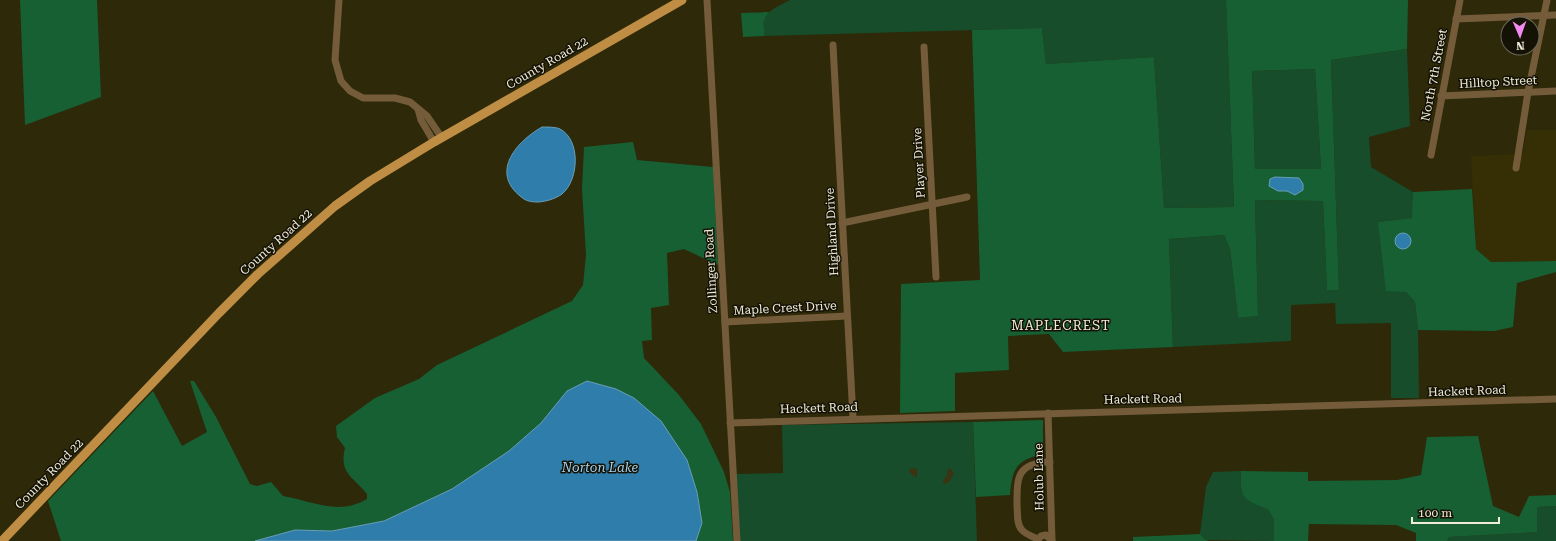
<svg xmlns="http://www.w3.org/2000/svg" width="1556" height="541" font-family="'Roboto Serif',serif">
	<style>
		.built { fill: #362f06 }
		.green { fill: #174d2a }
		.forest { fill: #166033; fill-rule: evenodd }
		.sand { fill: #3c3313 }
		.water { fill: #2f7daa; stroke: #699eb8 }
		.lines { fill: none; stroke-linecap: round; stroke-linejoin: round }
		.minor { stroke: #745c3a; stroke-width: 7 }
		.major { stroke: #bf8e44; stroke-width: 9 }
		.labels { text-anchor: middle; stroke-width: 3; stroke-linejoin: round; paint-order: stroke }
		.street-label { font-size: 12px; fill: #efecda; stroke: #141105 }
		.neighbourhood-label { font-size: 13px; letter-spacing: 1px; fill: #efecda; stroke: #141105 }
		.water-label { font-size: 13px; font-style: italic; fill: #a4d1ef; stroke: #141105 }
	</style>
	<rect width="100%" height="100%" fill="#2e2909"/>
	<polygon class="built" points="1527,130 1556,130 1556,261 1491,262 1476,249 1471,156 1523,154"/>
	<g class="green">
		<path d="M790 0H1226L1234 207 1164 208 1154 57 1046 64 1042 28 764 36C764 32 763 31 762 27 760 13 781 5 790 0Z"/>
		<polygon points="1407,49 1410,126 1369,137 1371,167 1413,192 1413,218 1378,222 1406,292 1415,302 1418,330 1419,398 1391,398 1391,323 1336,324 1335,303 1291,305 1291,341 1173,347 1169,239 1224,235 1230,249 1238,318 1258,316 1255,200 1323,201 1327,290 1339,290 1331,60"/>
		<polygon points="1315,69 1321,169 1255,169 1252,71"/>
		<polygon points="973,422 977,541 737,541 736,474 783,473 782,425"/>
		<path d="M1241 471C1240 501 1243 498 1269 509L1274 520V541L1206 540 1200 534 1206 487 1213 472Z"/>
		<polygon points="1556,506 1556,541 1447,541 1449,537 1536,532 1537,507"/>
	</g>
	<g class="forest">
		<polygon points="20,0 97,0 101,97 25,125"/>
		<path d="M1226 0H1408L1407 49 1331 60 1339 290H1327L1323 201 1255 200 1258 316 1238 318 1230 249 1224 235 1169 239 1173 347 1063 352 1049 334 1008 336 1009 370 955 373V411L900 413 901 284 980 280 972 30 1042 28 1046 64 1154 57 1164 208 1234 207ZM1315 69 1321 169H1255L1252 71ZM1275 177 1292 178 1290 193Z"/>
		<path d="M769 12C760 23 765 24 764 36L743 37 741 13Z"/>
		<path d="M633 142 637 160 713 167 718 265 684 249 667 253 669 305 651 308 652 340 642 341 644 358 679 395 701 424 724 472 730 492 733 541H696L702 523 697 492 687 460 567 391 541 423 509 451 452 489 384 521 332 531 295 530 255 541H61L48 501 153 391 182 446 207 432 190 381H194L216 417 250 484 257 486 271 482 283 496C313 501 338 516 367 499V494C352 476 339 473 345 448L337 437 336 426 375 398 419 379 437 365 572 301 583 285 586 255 582 189 584 147Z"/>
		<polygon points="1472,189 1476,249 1491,262 1556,261 1556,272 1517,283 1513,327 1494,331 1418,330 1415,302 1406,292 1386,291 1378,222 1412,218 1413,192"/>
		<path d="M1043 420V454C1016 460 1012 469 1010 495L976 497 973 422Z"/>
		<path d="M1478 436 1493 506 1519 517 1529 496 1556 495V506L1537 507V532L1449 537 1447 541H1416V533L1396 525 1309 524 1308 541H1274V520L1269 510C1243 498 1240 502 1241 471L1308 472V481L1397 480 1421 475 1427 437Z"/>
		<polygon points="1200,534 1206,540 1209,541 1133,541 1133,537"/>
	</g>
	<g class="sand">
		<polygon points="912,468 917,469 917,478 910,473 909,470"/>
		<polygon points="950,468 954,473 949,482 944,484 943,480 947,476 948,469"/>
	</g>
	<g class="water">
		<path d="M542 127C548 127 556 127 560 129 581 140 579 180 562 194 555 199 547 201 539 202 534 202 529 202 524 199 489 175 514 143 542 127Z"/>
		<polygon points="1275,177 1299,178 1303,184 1303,190 1295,195 1287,191 1278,191 1269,186 1270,179"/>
		<circle cx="1403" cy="241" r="8"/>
		<polygon points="587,381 616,389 634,398 661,421 687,460 697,492 702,523 696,541 255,541 295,530 332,531 384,521 452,489 509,451 541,423 567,391"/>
	</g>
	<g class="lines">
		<g class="minor">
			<polyline points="339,0 335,60 341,81 350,91 363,98 395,98 410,102 427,116 442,138"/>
			<polyline points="707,0 737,541"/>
			<polyline points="1456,19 1556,15"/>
			<polyline points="833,45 853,418"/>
			<polyline points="924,47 936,277"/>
			<polyline points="1441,96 1556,91"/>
			<polyline points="418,109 421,120 434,142"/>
			<polyline points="1431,155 1460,0"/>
			<polyline points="1516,168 1528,92 1547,0"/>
			<polyline points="842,223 967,197"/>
			<polyline points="725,322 847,316"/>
			<polyline points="1048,413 1052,540"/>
			<polyline points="730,423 1556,399"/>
			<path d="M1038 539C1033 537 1025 534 1022 530 1016 524 1018 514 1017 506 1017 478 1016 463 1050 462"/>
			<polyline points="1037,541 1041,536 1046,535 1052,541"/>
		</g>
		<polyline class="major" points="2,541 219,313 258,274 335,206 370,181 434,142 682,0"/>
	</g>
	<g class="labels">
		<g class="street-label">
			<text transform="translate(547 63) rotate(-30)" y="4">County Road 22</text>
			<text transform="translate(1434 75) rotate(-79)" y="4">North 7th Street</text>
			<text transform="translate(1498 82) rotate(-3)" y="4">Hilltop Street</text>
			<text transform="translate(919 163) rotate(-93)" y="4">Player Drive</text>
			<text transform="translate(832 232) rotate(-93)" y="4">Highland Drive</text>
			<text transform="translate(276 242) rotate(-42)" y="4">County Road 22</text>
			<text transform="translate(711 271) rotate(-93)" y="4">Zollinger Road</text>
			<text transform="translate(785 308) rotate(-3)" y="4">Maple Crest Drive</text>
			<text transform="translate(1467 391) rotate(-2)" y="4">Hackett Road</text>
			<text transform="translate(1143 399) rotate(-1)" y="4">Hackett Road</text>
			<text transform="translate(819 408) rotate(-2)" y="4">Hackett Road</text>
			<text transform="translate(49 474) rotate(-46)" y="4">County Road 22</text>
			<text transform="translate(1039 477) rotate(-91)" y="4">Holub Lane</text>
		</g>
		<g class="neighbourhood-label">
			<text x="1061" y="330">MAPLECREST</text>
		</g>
		<g class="water-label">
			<text x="600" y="472">Norton Lake</text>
		</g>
	</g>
	<g transform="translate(1520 36) rotate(178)"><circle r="19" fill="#141105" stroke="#6c695a"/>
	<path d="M0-3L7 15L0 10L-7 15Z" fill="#f38af2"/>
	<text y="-6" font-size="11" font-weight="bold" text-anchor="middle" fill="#efecda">N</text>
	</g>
	<path d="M1412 517v6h87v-6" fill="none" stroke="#efecda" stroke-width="2"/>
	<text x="1418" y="517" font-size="12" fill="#efecda" stroke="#141105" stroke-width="3" paint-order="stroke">100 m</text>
</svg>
